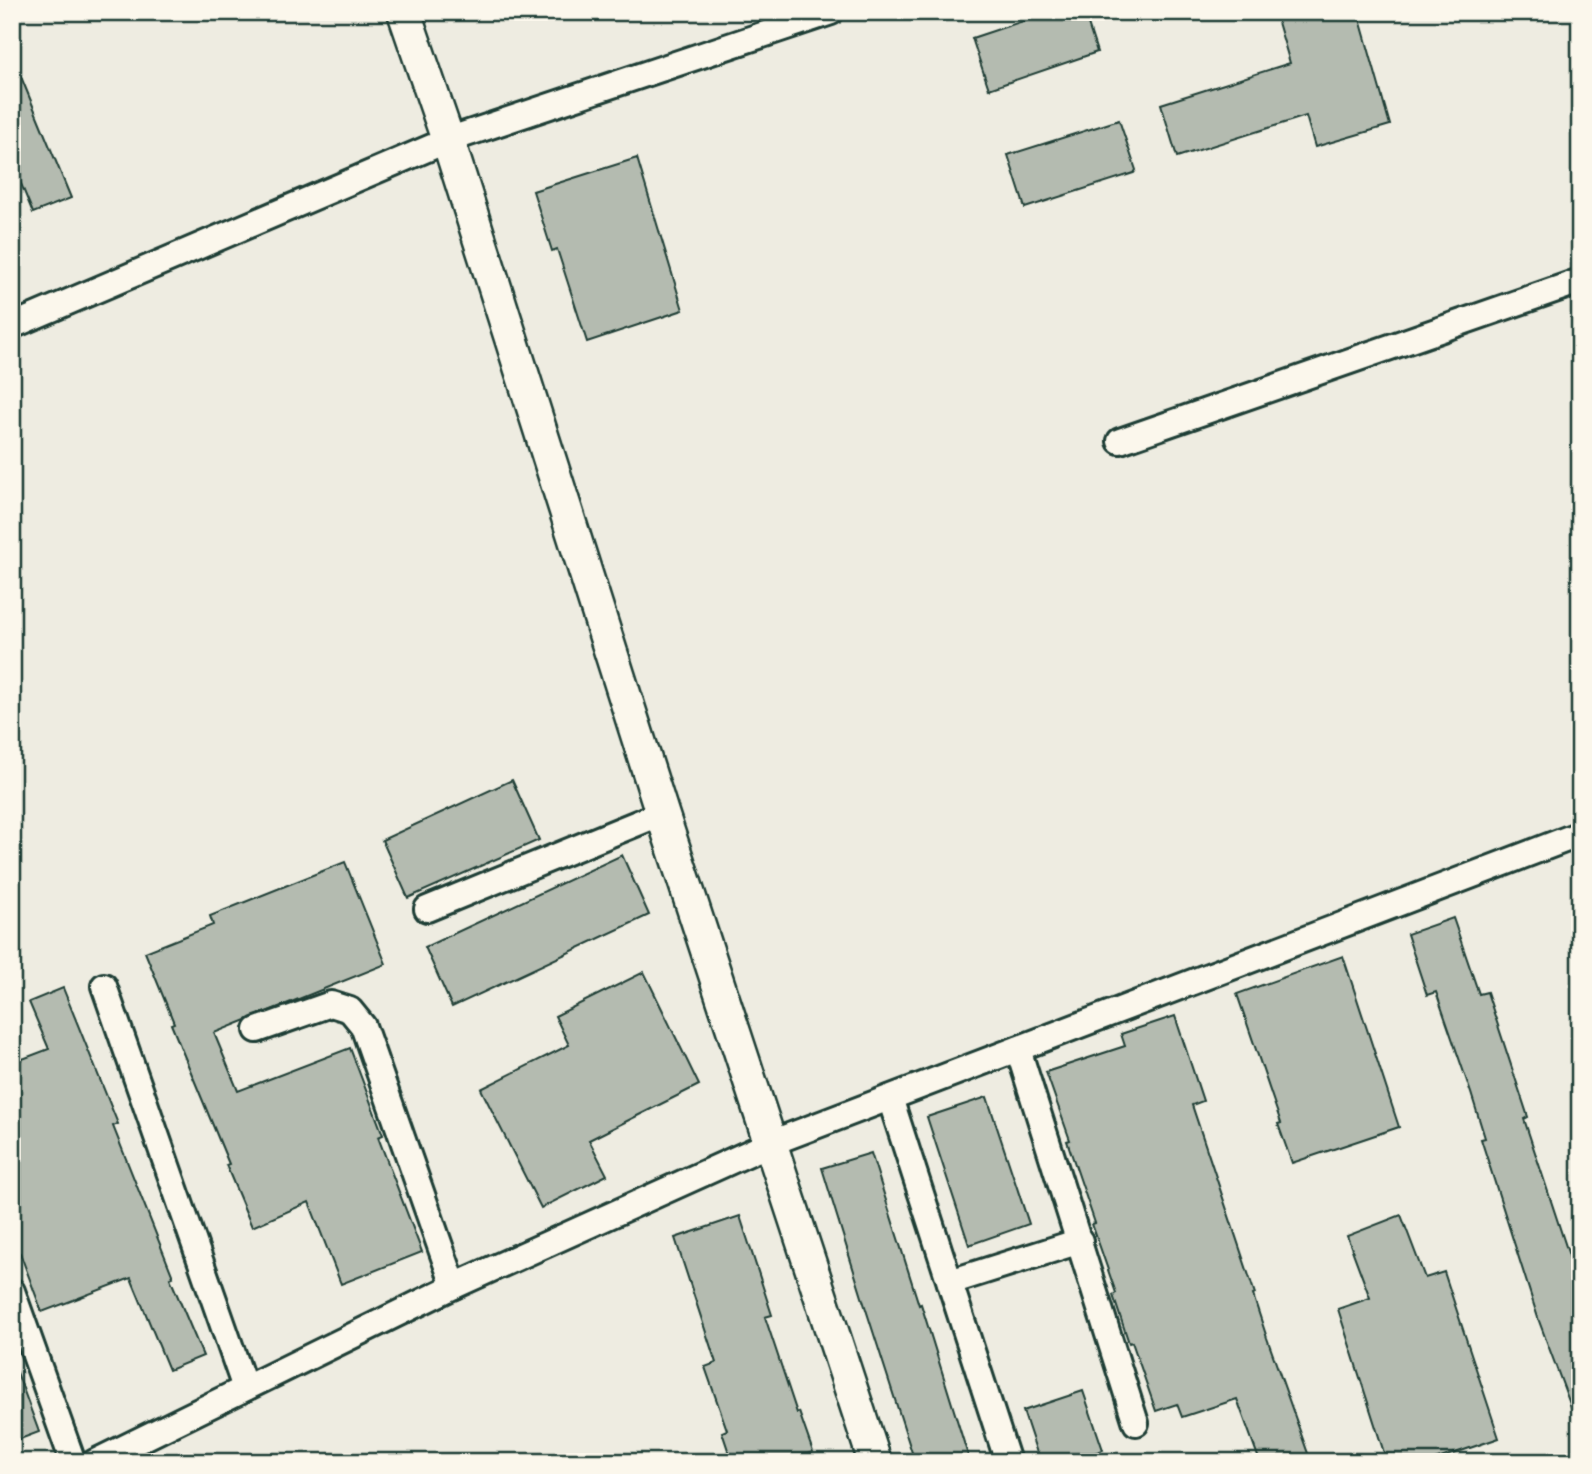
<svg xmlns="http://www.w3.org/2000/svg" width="1592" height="1474" font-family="Dekko,sans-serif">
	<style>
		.building { fill: #b4bbb0; stroke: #1f3d34; stroke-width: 2 }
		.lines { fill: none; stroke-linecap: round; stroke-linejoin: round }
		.minor-casing { stroke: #1f3d34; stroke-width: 30 }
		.tertiary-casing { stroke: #1f3d34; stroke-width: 37 }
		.minor { stroke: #fbf7ec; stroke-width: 24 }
		.tertiary { stroke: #fbf7ec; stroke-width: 32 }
	</style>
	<rect width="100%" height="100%" fill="#eeece1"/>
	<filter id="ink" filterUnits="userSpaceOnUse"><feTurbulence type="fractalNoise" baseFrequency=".0143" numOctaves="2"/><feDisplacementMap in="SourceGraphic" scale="14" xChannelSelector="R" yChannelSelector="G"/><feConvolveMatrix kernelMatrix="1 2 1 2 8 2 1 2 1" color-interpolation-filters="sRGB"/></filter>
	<g filter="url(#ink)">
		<g class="building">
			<polygon points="1050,12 1084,12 1097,52 989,89 972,38"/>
			<polygon points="1275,12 1310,12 1311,19 1335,12 1358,12 1390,125 1315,147 1306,116 1177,157 1161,104 1290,63"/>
			<polygon points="12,55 71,198 33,213 12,162"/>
			<polygon points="1119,120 1136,170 1134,173 1025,208 1008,155"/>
			<polygon points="637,158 683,310 587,342 557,249 552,251 533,191"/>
			<polygon points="512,780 539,840 408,898 382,840"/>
			<polygon points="622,855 649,915 452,1007 425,947"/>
			<polygon points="345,862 386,964 214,1033 238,1091 350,1048 383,1135 378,1137 422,1252 341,1284 309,1202 252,1227 226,1165 229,1164 171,1024 174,1023 145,952 213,925 210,916"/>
			<polygon points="1453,918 1479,994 1487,992 1528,1117 1524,1119 1580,1289 1580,1419 1576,1420 1539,1321 1481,1139 1485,1138 1471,1093 1436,992 1427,995 1407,934"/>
			<polygon points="1343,956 1399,1127 1292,1163 1278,1124 1281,1123 1237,994"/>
			<polygon points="644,972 699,1085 589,1140 607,1175 541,1208 481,1089 569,1045 555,1016"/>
			<polygon points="63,988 118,1124 113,1126 173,1277 170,1278 203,1356 169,1370 131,1278 42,1312 20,1253 12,1256 12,1063 49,1049 29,1002"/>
			<polygon points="1175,1016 1203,1101 1192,1105 1255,1294 1253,1295 1267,1338 1311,1462 1260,1462 1237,1399 1182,1417 1177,1404 1156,1411 1132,1342 1129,1343 1113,1295 1116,1293 1092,1224 1095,1223 1067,1141 1070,1140 1046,1072 1125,1046 1121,1034"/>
			<polygon points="987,1097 1029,1224 969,1245 927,1117"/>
			<polygon points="871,1153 919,1305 921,1304 970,1462 915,1462 862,1297 822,1168"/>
			<polygon points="1401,1215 1425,1278 1444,1272 1499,1438 1429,1462 1387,1462 1338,1309 1370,1298 1347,1236"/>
			<polygon points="740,1216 772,1315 765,1317 797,1413 799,1412 813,1452 785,1462 732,1462 722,1432 727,1430 705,1367 716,1363 675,1238"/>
			<polygon points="12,1367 15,1367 39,1432 12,1442"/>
			<polygon points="1083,1391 1103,1450 1070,1462 1040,1462 1023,1411"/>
		</g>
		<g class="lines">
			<defs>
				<g id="minor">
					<polyline points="12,326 448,140 831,12"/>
					<polyline points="1120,441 1580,281"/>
					<polyline points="427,909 662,813"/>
					<polyline points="104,986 245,1388"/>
					<polyline points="257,1030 331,1004 350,1010 363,1026 454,1286"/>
					<polyline points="1018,1049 1136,1423"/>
					<polyline points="890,1098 1008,1462"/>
					<polyline points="950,1282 1080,1241"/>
					<polyline points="12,1291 73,1462"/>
					<polyline points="95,1462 454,1286 771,1143 1580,834"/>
				</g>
				<polyline id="tertiary" points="404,12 448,140 662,813 875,1462"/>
			</defs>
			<use href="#minor" class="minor-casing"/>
			<use href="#tertiary" class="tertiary-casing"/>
			<use href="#minor" class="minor"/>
			<use href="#tertiary" class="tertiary"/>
		</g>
	</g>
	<rect width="1592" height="1474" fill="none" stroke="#fbf7ec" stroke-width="42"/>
	<rect x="21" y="21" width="1550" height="1432" fill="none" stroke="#1f3d34" stroke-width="2.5" filter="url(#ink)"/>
</svg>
